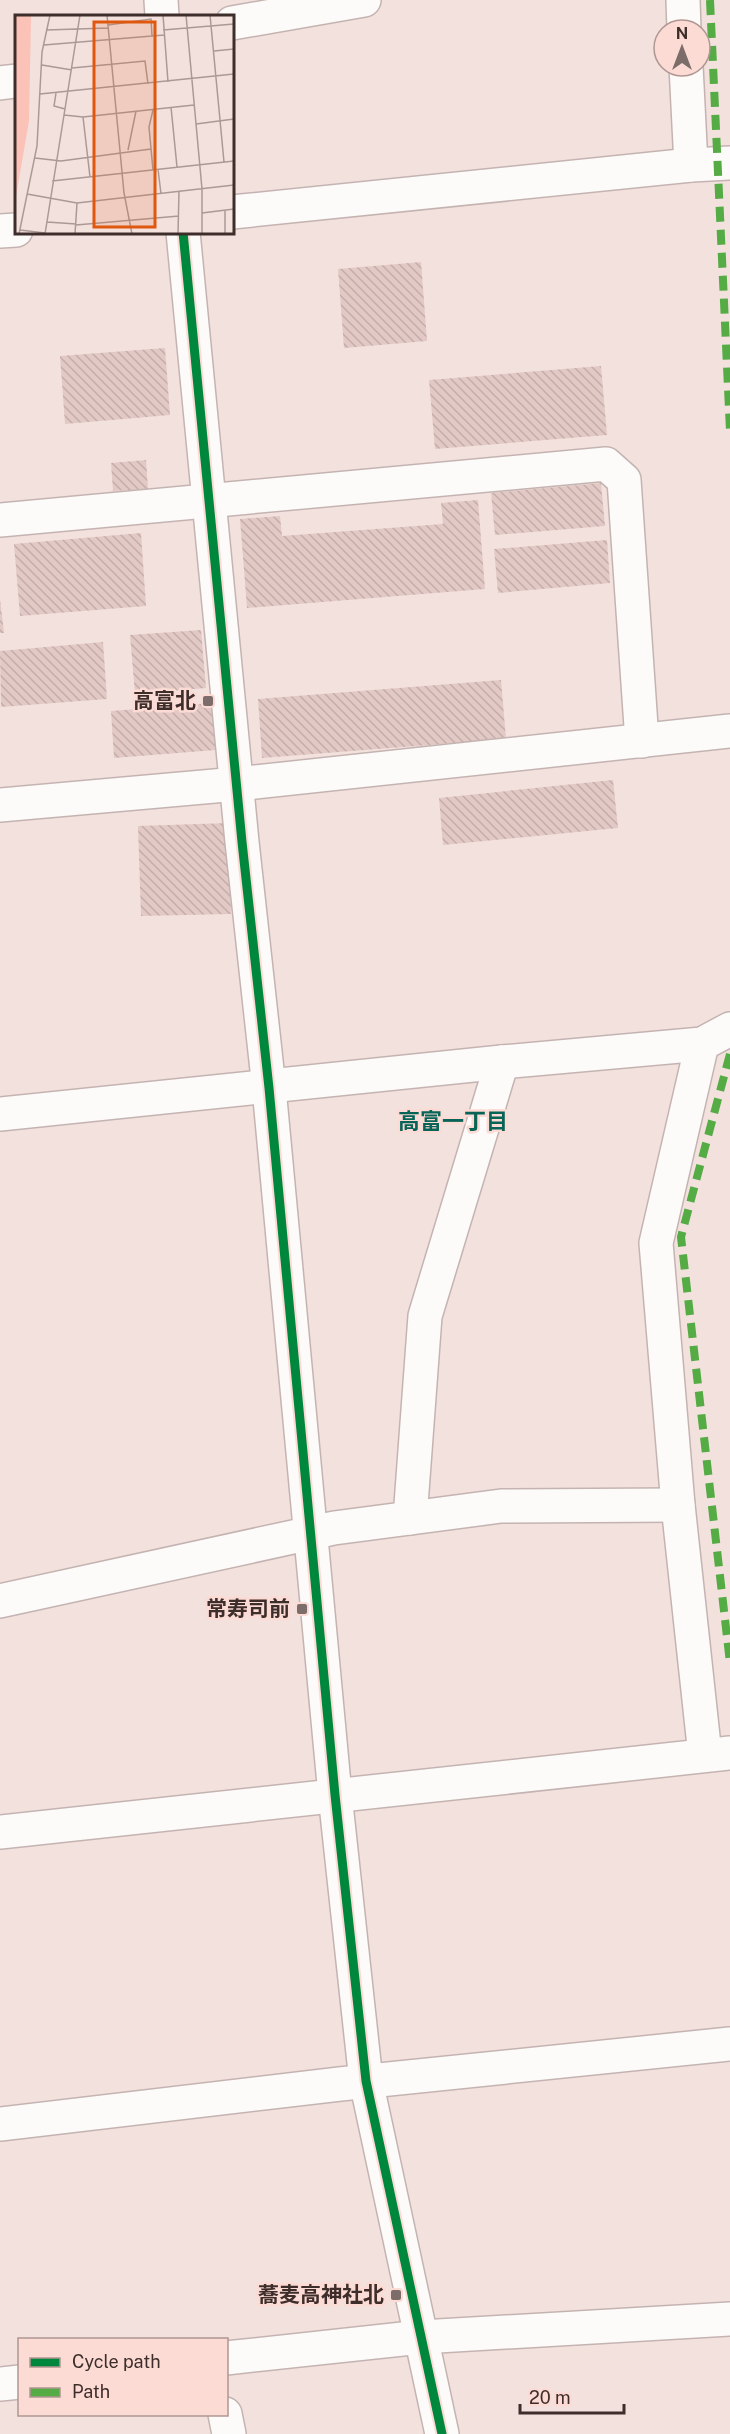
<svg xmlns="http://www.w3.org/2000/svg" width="730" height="2434" font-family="'Public Sans','Noto Sans JP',sans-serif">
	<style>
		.building { fill: url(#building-back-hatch) }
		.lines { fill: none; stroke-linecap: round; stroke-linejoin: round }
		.minor-casing { stroke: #c4b4b1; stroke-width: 36 }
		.tertiary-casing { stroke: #c4b4b1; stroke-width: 36 }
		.minor { stroke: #fdfafa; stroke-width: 33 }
		.tertiary { stroke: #fdfafa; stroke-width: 33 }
		.quiet { stroke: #55ab44; stroke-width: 8; stroke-dasharray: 15 8; stroke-linecap: butt }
		.cycleway-casing { stroke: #fcdbd5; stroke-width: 13 }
		.cycleway { stroke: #00873e; stroke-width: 9 }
		.poi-dot { fill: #7d6d6a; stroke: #fcdbd5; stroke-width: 2 }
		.labels { text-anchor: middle; stroke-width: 5; stroke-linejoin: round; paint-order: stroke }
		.poi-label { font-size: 21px; font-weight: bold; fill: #3e2e2b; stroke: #fcdbd5; text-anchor: end }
		.neighbourhood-label { font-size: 22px; font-weight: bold; fill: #086456; stroke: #fcdbd5 }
		.inset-road { fill: none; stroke: #ab9996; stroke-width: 1.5 }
		.view { fill: #e0570e; fill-opacity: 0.15; stroke: #e0570e; stroke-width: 3 }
		.inset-edge { fill: none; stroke: #3e2e2b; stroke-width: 3 }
	</style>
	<defs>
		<pattern id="building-back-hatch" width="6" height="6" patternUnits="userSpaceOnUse" patternTransform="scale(1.5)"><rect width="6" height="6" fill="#e3c9c5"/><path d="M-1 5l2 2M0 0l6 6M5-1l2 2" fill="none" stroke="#c4ada9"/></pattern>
	</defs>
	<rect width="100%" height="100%" fill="#f3e1de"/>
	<g class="building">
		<polygon points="421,262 427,341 344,348 338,269"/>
		<polygon points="165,348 170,415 65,424 60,356"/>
		<polygon points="601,366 607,435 435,449 429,380"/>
		<polygon points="146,460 148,489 113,491 111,463"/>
		<polygon points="601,483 605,526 495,535 491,493"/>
		<polygon points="478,500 485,589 247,608 240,519 280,516 282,536 443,524 441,503"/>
		<polygon points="141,533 146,606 20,616 14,544"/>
		<polygon points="607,540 610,583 498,593 494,549"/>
		<polygon points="0,599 4,633 0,633"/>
		<polygon points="201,630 206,688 135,694 130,635"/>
		<polygon points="103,642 107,699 1,707 0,651"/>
		<polygon points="501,680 506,739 262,758 258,699"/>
		<polygon points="212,703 216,750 114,758 111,711"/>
		<polygon points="613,780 618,828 443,845 439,798"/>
		<polygon points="229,823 231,914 141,916 138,826"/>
	</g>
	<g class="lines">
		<defs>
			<g id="minor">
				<polyline points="161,0 162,16"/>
				<polyline points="683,0 684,30"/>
				<polyline points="232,23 364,0"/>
				<polyline points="686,66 691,165"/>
				<polyline points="0,83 16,81"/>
				<polyline points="232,212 691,165 730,163"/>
				<polyline points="0,231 16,230"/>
				<polyline points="183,232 242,842 269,1088 335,1795 366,2081 442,2434"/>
				<polyline points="0,520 606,464 624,480 642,741"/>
				<polyline points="0,805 237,784 730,731"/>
				<polyline points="702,1044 656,1243 678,1505 705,1755"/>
				<polyline points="0,1114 502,1062 702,1044 730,1029"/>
				<polyline points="410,1518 425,1316 502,1062"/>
				<polyline points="0,1601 334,1528 501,1506 678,1505"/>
				<polyline points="0,1832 730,1753"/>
				<polyline points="226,2358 421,2337 730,2319"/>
				<polyline points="0,2384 20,2382"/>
				<polyline points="225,2414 229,2434"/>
			</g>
			<polyline id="tertiary" points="0,2124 340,2084 730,2044"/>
		</defs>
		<use href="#minor" class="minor-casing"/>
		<use href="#tertiary" class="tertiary-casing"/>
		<use href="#minor" class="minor"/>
		<use href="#tertiary" class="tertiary"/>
		<g class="quiet">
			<polyline points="710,0 730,431"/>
			<polyline points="730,1054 681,1237 730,1663"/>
		</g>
		<defs>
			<polyline id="cycleway" points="183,232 242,842 269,1088 335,1795 366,2081 442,2434"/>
		</defs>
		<use href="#cycleway" class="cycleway-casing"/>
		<use href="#cycleway" class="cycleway"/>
	</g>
	<g class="poi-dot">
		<rect x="202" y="695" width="12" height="12" rx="3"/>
		<rect x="296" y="1603" width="12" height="12" rx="3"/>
		<rect x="390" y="2289" width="12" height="12" rx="3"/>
	</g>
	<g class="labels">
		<g class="poi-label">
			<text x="196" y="708">高富北</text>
			<text x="290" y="1616">常寿司前</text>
			<text x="384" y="2302">蕎麦高神社北</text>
		</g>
		<g class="neighbourhood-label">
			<text x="453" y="1129">高富一丁目</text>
		</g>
	</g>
	<g transform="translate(15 15)">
		<rect width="219" height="219" fill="#f3e1de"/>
		<path d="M0 0H16V4L14 106 0 187Z" fill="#fbc2b8"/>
		<path class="inset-road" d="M92 0 109 178 117 219M148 0 153 67M171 0 187 174V219M195 0 209 147M93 10 136 4 137 21M31 15 93 13M148 15 219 9M29 30 149 20M199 36 219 34M27 50 57 55M57 53 130 46 133 69M41 78 39 91 50 94M25 79 219 59M156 92 162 152M138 95 134 112 138 155M49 100 68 102 179 90M68 102 75 162M181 109 219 104M113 135 121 96M20 143 46 146 136 134M143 154 146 179M37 166 219 146M12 179 62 188 219 170M187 198 219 194M32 207 61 209M61 210 164 201M5 215 30 218M4 219 22 131 27 37 35 0M30 219 65 0M60 219 62 188M163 219 164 176M210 219V195"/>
		<path class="view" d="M79 7H140V212H79Z"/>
		<rect width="219" height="219" class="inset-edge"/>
	</g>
	<rect x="18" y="2338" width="210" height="78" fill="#fcdbd5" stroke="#b09691" stroke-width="1.5"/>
	<rect x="30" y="2358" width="30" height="9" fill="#00873e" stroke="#b09691" stroke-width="1.5"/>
	<text x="72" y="2368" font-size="18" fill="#3e2e2b">Cycle path</text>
	<rect x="30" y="2388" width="30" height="9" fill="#55ab44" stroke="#b09691" stroke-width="1.5"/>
	<text x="72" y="2398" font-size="18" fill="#3e2e2b">Path</text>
	<g transform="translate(682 48)"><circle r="28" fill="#fcdbd5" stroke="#b09691" stroke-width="1.5"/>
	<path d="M0-4.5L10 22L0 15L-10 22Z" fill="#7d6d6a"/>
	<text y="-9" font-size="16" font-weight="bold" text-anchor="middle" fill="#3e2e2b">N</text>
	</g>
	<path d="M520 2404v9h104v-9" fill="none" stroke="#3e2e2b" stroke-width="3"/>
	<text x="529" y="2404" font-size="18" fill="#3e2e2b" stroke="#fcdbd5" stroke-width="4.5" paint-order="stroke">20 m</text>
</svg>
